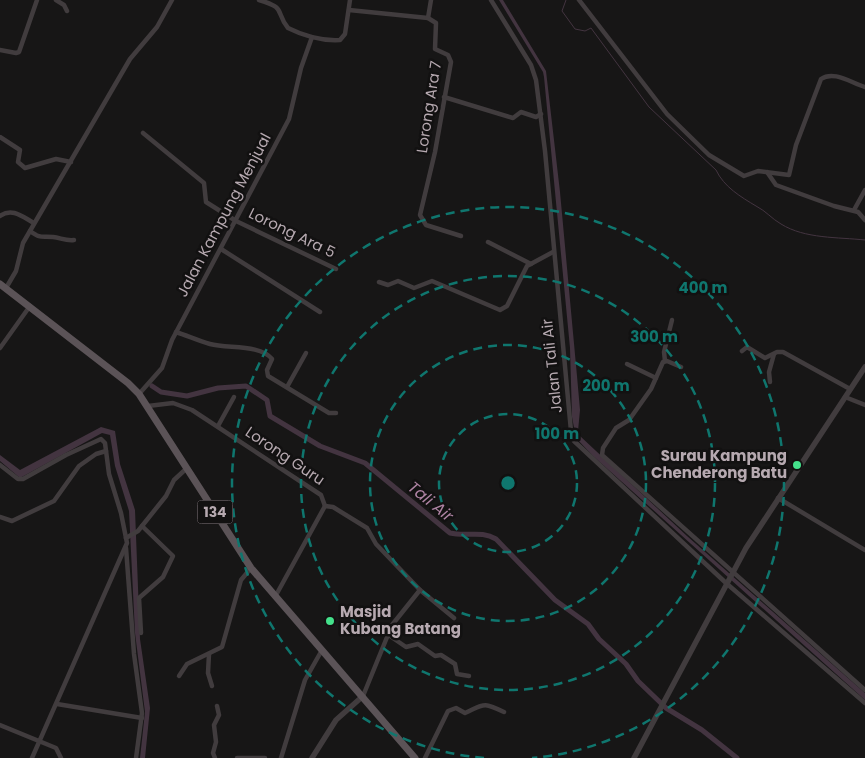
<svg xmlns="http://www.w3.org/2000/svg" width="865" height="758" font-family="Poppins,sans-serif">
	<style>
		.water { fill: #433440 }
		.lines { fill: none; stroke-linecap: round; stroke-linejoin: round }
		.stream { stroke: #433440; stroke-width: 1 }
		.canal { stroke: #433440; stroke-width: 5 }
		.minor { stroke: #413c3e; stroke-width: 4.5 }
		.tertiary { stroke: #413c3e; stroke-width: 5.5 }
		.primary { stroke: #5b5357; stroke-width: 7 }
		.ring { fill: none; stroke: #0f766e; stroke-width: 2.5; stroke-dasharray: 9 6 }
		.poi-dot { fill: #44e18b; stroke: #121111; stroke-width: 2 }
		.labels { text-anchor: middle; stroke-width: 5; stroke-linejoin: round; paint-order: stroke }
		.shield { fill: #121111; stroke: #857b80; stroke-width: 1 }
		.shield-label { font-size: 14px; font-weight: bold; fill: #b6a9b0 }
		.street-label { font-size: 15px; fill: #b6a9b0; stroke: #121111 }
		.poi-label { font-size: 15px; font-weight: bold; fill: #b6a9b0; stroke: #121111; text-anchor: end }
		.water-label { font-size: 16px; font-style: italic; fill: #ae83a3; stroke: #121111 }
		.centre { fill: #0f766e; stroke: #121111; stroke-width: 2.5 }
		.ring-label { font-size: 15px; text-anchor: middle; font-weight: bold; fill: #0f766e; stroke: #121111; stroke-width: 5; stroke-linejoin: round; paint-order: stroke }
	</style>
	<rect width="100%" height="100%" fill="#171616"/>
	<g class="water">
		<polygon points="499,0 503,0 546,71 560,192 577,376 580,410 578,431 580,436 687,536 865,693 865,700 593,456 576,438 572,417 570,348 544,77 543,72"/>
		<polygon points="101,427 115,431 120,464 135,510 140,639 150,708 145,758 140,758 145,712 135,633 129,511 115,466 110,435 102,433 20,478 0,461 0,455 20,470"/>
	</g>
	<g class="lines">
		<path class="stream" d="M566 0 562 11 575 29 585 31 591 28 649 107 716 170C724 187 741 197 756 206 766 211 772 219 781 224 805 239 838 237 865 240"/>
		<path class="canal" d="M152 386 161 392 187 396 218 388 246 386 267 400 270 416 320 446 365 463 450 533C467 537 481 530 496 539L555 600 588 624 599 639 626 664 638 681 666 708 702 730 737 758"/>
		<g class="minor">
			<polyline points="56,0 64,5 67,11"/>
			<path d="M259 0C287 8 275 12 288 28 304 36 322 41 340 40L345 34 350 0"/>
			<polyline points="491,0 531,65 536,80 545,151 571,431 574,441 726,583 865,703"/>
			<path d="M579 0 667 114 709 155 744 176 758 171 789 175 796 145 821 79C834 70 851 83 865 87"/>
			<polyline points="349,10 428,18 436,23 435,49 448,55 451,62 435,152 420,215 426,225 461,236"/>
			<polyline points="428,18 431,0"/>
			<polyline points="0,50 16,53 19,52 37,0"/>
			<polyline points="444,97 513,118 521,112 536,117 541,114"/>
			<polyline points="143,133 204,183 206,202 236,221 336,269"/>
			<polyline points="0,137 20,150 18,162 25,168 56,159 71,162"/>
			<polyline points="767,172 776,185 834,206 858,212 865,220"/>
			<polyline points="854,210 865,190"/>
			<path d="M0 216C12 207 23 217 34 223"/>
			<path d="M30 231C41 239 41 236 53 237 61 238 66 241 74 240"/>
			<polyline points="488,242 531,264"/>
			<polyline points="221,249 320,312"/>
			<polyline points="379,282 388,285 398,281 414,288 432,281 500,310 507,306 527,266 553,252"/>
			<polyline points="6,288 16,271 23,243 130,59 157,27 172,0"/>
			<path d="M176 332C188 336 199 341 210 344 228 349 260 344 272 359L267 370 268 376 329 413H336"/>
			<polyline points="0,348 30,306"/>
			<polyline points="742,351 747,347 765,358 777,352 783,352 850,389"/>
			<polyline points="665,361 664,352 672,320"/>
			<polyline points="627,364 656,378"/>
			<polyline points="681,367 667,361 663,362 651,389 629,420 616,428 603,448 602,455 865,690"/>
			<polyline points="770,382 769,372 774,354"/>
			<polyline points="287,387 306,353"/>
			<polyline points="139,394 162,368 172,340 289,119 301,68 312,37"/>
			<polyline points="845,397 865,405"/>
			<polyline points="148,406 173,403 192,410 321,495 325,506"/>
			<polyline points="218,426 234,397"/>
			<polyline points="0,465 18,479 23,479 66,455 101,439 105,443 109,474 121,513 127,543 32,758"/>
			<polyline points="778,498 865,550"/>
			<polyline points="325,506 333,507 367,528 376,544 420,590 454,618"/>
			<polyline points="0,517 12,521 54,501 79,466 96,454 106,451"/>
			<polyline points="126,538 138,531 166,496 174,480 187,468"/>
			<polyline points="126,548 134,654 142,713 136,758"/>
			<polyline points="275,597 325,506"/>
			<polyline points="141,633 139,598 163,577 173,556 142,526"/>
			<polyline points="387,634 406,647 418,644 435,656 441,655 455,664 457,674 469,676"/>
			<polyline points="209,654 208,673 212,686"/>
			<polyline points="179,676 187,664 222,647 241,580 251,568"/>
			<polyline points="363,696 392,625 420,590"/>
			<polyline points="57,704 142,718"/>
			<polyline points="0,725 56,748 61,758"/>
			<polyline points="215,758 213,753 216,742 214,725 219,715 217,706"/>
			<polyline points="237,758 265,758"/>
			<polyline points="281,758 305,680 322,650"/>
			<path d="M425 758 448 711 456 708 465 713C485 704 482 702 504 712"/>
		</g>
		<g class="tertiary">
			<polyline points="312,758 336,720 363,696"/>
			<polyline points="634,758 746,548 865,367"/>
		</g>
		<polyline class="primary" points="0,284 128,383 139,394 251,568 415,758"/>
	</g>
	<g class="ring">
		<circle cx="508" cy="483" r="69"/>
		<circle cx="508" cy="483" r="138"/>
		<circle cx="508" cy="483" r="207"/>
		<path d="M484 758A276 276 0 1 1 532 758"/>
	</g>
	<g class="poi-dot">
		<circle cx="797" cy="465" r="5"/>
		<circle cx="330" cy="621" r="5"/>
	</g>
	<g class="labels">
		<rect class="shield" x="197.5" y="500.5" width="35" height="23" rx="4"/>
		<g class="shield-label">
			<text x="215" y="517">134</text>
		</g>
		<g class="street-label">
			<text transform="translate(429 107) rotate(-81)" y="5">Lorong Ara 7</text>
			<text transform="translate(224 215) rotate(-62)" y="5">Jalan Kampung Menjual</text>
			<text transform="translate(292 233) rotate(26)" y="5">Lorong Ara 5</text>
			<text transform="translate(552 366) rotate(-96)" y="5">Jalan Tali Air</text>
			<text transform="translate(285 456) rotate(34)" y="5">Lorong Guru</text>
		</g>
		<g class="poi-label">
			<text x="787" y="461">Surau Kampung<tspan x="787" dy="17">Chenderong Batu</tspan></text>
			<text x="340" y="617" text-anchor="start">Masjid<tspan x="340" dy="17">Kubang Batang</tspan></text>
		</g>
		<g class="water-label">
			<text transform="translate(431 501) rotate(39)" y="6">Tali Air</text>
		</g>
	</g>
	<circle cx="508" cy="483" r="8" class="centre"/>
	<g class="ring-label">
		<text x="703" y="293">400 m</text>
		<text x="654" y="342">300 m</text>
		<text x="606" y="391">200 m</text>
		<text x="557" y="439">100 m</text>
	</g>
</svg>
